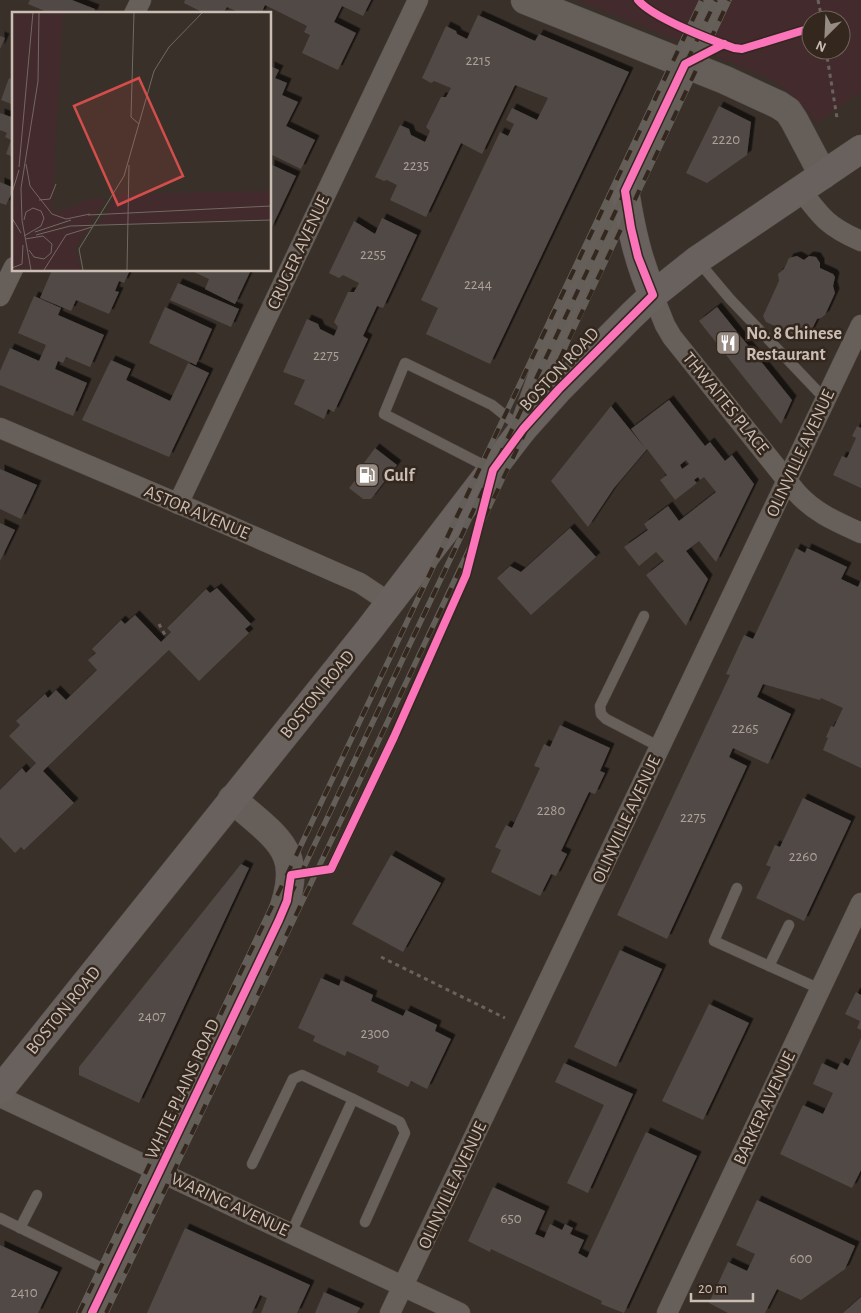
<svg xmlns="http://www.w3.org/2000/svg" width="861" height="1313" font-family="'Alegreya Sans',sans-serif">
	<style>
		.green { fill: #432a2c; fill-rule: evenodd }
		.building { fill: #514944; fill-rule: evenodd; filter: url(#shadow) }
		.lines { fill: none; stroke-linecap: round; stroke-linejoin: round }
		.lane-casing { stroke: #544d48; stroke-width: 11 }
		.street-casing { stroke: #544d48; stroke-width: 21 }
		.secondary-casing { stroke: #544d48; stroke-width: 29 }
		.primary-casing { stroke: #564e48; stroke-width: 29 }
		.path { stroke: #6b625e; stroke-width: 3; stroke-dasharray: 4 4; stroke-linecap: butt }
		.lane { stroke: #67605a; stroke-width: 10 }
		.street { stroke: #67605a; stroke-width: 20 }
		.secondary { stroke: #655e59; stroke-width: 28 }
		.primary { stroke: #68615d; stroke-width: 28 }
		.rail-casing { stroke: #645e59; stroke-width: 5.5 }
		.rail { stroke: #34271d; stroke-width: 4; stroke-dasharray: 11; stroke-linecap: butt }
		.cycleway-casing { stroke: #34271d; stroke-width: 11 }
		.cycleway { stroke: #fb73b8; stroke-width: 8 }
		.labels { text-anchor: middle; stroke-width: 5; stroke-linejoin: round; paint-order: stroke }
		.number-label { font-size: 15px; fill: #aca198 }
		.street-label { font-size: 18px; fill: #cabeb4; stroke: #34271d }
		.poi-label { font-size: 18px; font-weight: bold; fill: #cabeb4; stroke: #34271d; text-anchor: start }
		.inset-road { fill: none; stroke: #736961; stroke-width: 1 }
		.view { fill: #d34e4b; fill-opacity: 0.15; stroke: #d34e4b; stroke-width: 2.5 }
		.inset-edge { fill: none; stroke: #cabeb4; stroke-width: 2.5 }
	</style>
	<defs>
		<filter id="shadow"><feDropShadow dx="4.5" dy="-4.5" stdDeviation="0" flood-color="#0009"/></filter>
	</defs>
	<rect width="100%" height="100%" fill="#39302a"/>
	<path class="green" d="M578 0H861V92L816 123C803 103 791 92 771 79ZM811 20H841V50H811Z"/>
	<g class="building">
		<polygon points="30,0 72,0 95,9 93,14 52,14 28,4"/>
		<polygon points="185,0 371,0 363,16 342,6 334,22 356,33 338,70 302,53 310,35 304,32 307,26 265,5 261,14 237,14 238,12 227,7 223,14 206,14 184,3"/>
		<polygon points="478,15 535,41 539,34 629,72 490,364 426,334 438,308 421,300 500,132 508,136 514,124 506,120 512,108 537,120 548,98 515,85 482,154 461,143 426,217 390,200 397,185 387,180 384,181 375,177 400,125 409,129 411,135 425,142 430,131 426,127 441,97 446,97 451,88 434,81 431,83 422,78 446,26 456,31 457,34 467,39"/>
		<polygon points="0,36 5,38 0,49"/>
		<polygon points="270,66 279,70 275,78 287,83 282,95 298,102 286,126 315,140 301,169 270,154"/>
		<polygon points="9,78 14,80 14,105 1,100"/>
		<polygon points="719,106 751,122 747,155 707,183 686,173"/>
		<polygon points="0,113 14,118 14,157 6,154 11,140 5,137 7,133 0,130"/>
		<polygon points="270,164 296,176 270,231"/>
		<polygon points="0,182 14,188 6,205 0,203"/>
		<polygon points="382,218 417,235 383,308 377,306 363,336 368,339 334,412 328,409 324,419 294,404 305,380 283,372 307,319 318,324 320,329 334,336 338,327 334,322 348,292 354,292 359,283 343,275 339,278 329,273 354,221 375,234"/>
		<polygon points="797,256 804,260 809,256 816,257 820,263 820,268 833,274 835,277 833,286 835,293 825,315 821,318 817,319 809,335 804,339 766,322 763,316 779,281 778,274 784,269 789,258"/>
		<polygon points="52,270 70,270 74,272 75,270 130,270 124,283 119,281 115,291 119,292 109,314 76,300 71,311 40,298"/>
		<polygon points="190,270 251,270 235,304 205,289 209,279"/>
		<polygon points="178,283 239,309 231,327 170,300"/>
		<polygon points="34,296 61,308 58,315 104,335 90,367 66,357 63,363 58,361 55,369 87,383 73,416 0,385 0,371 10,348 39,361 46,345 18,333"/>
		<polygon points="165,307 212,329 196,365 149,343"/>
		<polygon points="717,307 792,400 781,424 699,321"/>
		<polygon points="111,360 131,369 126,380 170,401 188,363 209,373 169,457 82,420"/>
		<path d="M669 400 705 446 710 442 725 461 732 455 754 484 716 562 699 541 686 551 708 579 686 626 646 575 664 561 656 552 639 566 624 547 648 530 644 524 668 506 679 521 716 492 704 477 700 480 698 477 694 480 697 483 675 500 660 480 667 475 647 449 614 488 588 527 551 481 611 406 645 448 631 429ZM686 460 689 464 682 469 680 465Z"/>
		<polygon points="857,426 861,428 861,488 833,475 842,456 847,458 856,438 852,436"/>
		<polygon points="375,448 397,465 371,499 363,499 349,488 361,473 358,471"/>
		<polygon points="0,469 37,485 21,519 0,509"/>
		<polygon points="0,523 15,530 0,561"/>
		<polygon points="570,528 596,557 531,615 497,578 510,566 521,572"/>
		<polygon points="796,548 805,553 807,548 847,567 841,579 858,587 861,580 861,768 823,750 828,738 826,737 831,726 834,727 843,708 821,698 820,700 763,684 757,697 791,714 768,764 733,748 729,757 747,766 667,939 617,915 730,675 726,674 744,635 753,639"/>
		<polygon points="217,588 251,624 245,629 249,633 199,681 169,650 43,771 74,803 24,850 21,847 15,853 0,837 0,790 22,768 26,773 36,763 9,736 20,725 16,721 45,694 48,698 56,690 66,700 97,670 88,660 96,653 92,649 121,620 125,624 135,615 161,642 171,632 167,628 206,589 210,593"/>
		<polygon points="560,725 610,748 600,771 605,773 595,794 589,792 561,851 567,854 556,876 551,874 540,896 491,872 501,850 495,847 506,825 512,828 540,768 534,766 544,744 550,747"/>
		<polygon points="803,798 851,821 804,921 756,898 771,867 766,865 775,845 780,847"/>
		<polygon points="391,855 441,883 403,952 352,924"/>
		<polygon points="241,864 249,868 139,1103 79,1075 79,1067"/>
		<polygon points="620,950 662,969 616,1067 574,1047"/>
		<polygon points="321,978 339,986 341,980 373,995 371,1001 403,1016 406,1010 437,1025 435,1031 451,1039 427,1089 411,1081 408,1087 377,1072 379,1066 347,1051 345,1056 313,1041 315,1036 298,1028"/>
		<polygon points="856,992 861,995 861,1030 857,1028 860,1021 845,1014"/>
		<polygon points="709,1004 749,1023 703,1120 662,1101"/>
		<polygon points="861,1038 861,1170 852,1188 780,1154 803,1105 823,1114 833,1093 813,1084 822,1063 837,1070 841,1062 848,1066"/>
		<polygon points="564,1063 633,1094 588,1193 567,1183 604,1105 555,1082"/>
		<polygon points="646,1132 697,1156 624,1313 601,1304 602,1301 491,1249 490,1252 468,1241 493,1187 545,1211 535,1234 544,1238 550,1224 562,1230 565,1224 573,1228 570,1234 584,1240 578,1253 587,1258"/>
		<polygon points="757,1200 855,1246 845,1269 801,1300 777,1289 765,1313 728,1313 709,1303 728,1262 747,1271 755,1254 736,1245"/>
		<polygon points="185,1228 310,1285 297,1313 261,1313 267,1298 260,1295 252,1313 147,1313"/>
		<polygon points="0,1245 58,1272 38,1313 0,1313"/>
		<polygon points="324,1292 360,1308 357,1313 315,1313"/>
		<polygon points="861,1297 861,1313 843,1313"/>
	</g>
	<g class="lines">
		<defs>
			<g id="lane">
				<polyline points="698,261 730,299 826,400"/>
				<polyline points="491,469 384,414 405,363 492,405 522,429"/>
				<polyline points="644,616 600,706 601,714 606,719 660,747"/>
				<polyline points="291,875 331,869 394,737"/>
				<polyline points="737,888 714,941 820,989"/>
				<polyline points="769,966 789,925"/>
				<polyline points="353,1099 400,1122 405,1133 365,1222"/>
				<polyline points="252,1164 293,1079 302,1075 353,1099 291,1233"/>
				<polyline points="0,1218 110,1272"/>
				<polyline points="20,1228 37,1195"/>
			</g>
			<g id="street">
				<polyline points="134,14 141,0"/>
				<path d="M800 189C821 217 828 227 861 241"/>
				<path d="M653 295 665 325 672 337 797 493C815 513 837 522 861 533"/>
				<polyline points="0,296 14,267"/>
				<polyline points="0,428 205,515 360,583 390,603"/>
				<polyline points="178,504 418,0"/>
				<polyline points="0,1097 460,1313"/>
				<polyline points="390,1313 861,325"/>
				<polyline points="667,1313 861,903"/>
			</g>
			<g id="secondary">
				<polyline points="525,0 725,80 779,105 788,111 794,120 823,175"/>
				<polyline points="523,429 561,324 715,0"/>
				<path d="M92 1313 279 920C307 852 280 841 232 799"/>
			</g>
			<g id="primary">
				<path d="M625 191C631 228 638 261 653 295"/>
				<polyline points="0,1090 368,631 523,429 559,389 631,316 653,295 697,260 861,149"/>
			</g>
		</defs>
		<use href="#lane" class="lane-casing"/>
		<use href="#street" class="street-casing"/>
		<use href="#secondary" class="secondary-casing"/>
		<use href="#primary" class="primary-casing"/>
		<g class="path">
			<polyline points="818,0 822,20"/>
			<polyline points="826,50 837,118"/>
			<polyline points="159,624 166,637"/>
			<polyline points="381,957 505,1018"/>
		</g>
		<use href="#lane" class="lane"/>
		<use href="#street" class="street"/>
		<use href="#secondary" class="secondary"/>
		<use href="#primary" class="primary"/>
		<defs>
			<g id="rail">
				<polyline points="79,1313 702,0"/>
				<polyline points="92,1313 716,0"/>
				<path d="M106 1313C315 876 523 438 729 0"/>
			</g>
		</defs>
		<use href="#rail" class="rail-casing"/>
		<use href="#rail" class="rail"/>
		<defs>
			<g id="cycleway">
				<path d="M638 0C653 18 711 40 734 48L742 49 752 46 811 28"/>
				<polyline points="92,1313 279,920 287,901 291,875 331,869 394,737 466,575 493,470 523,429 559,389 653,295 638,257 631,228 625,191 685,64 724,44"/>
			</g>
		</defs>
		<use href="#cycleway" class="cycleway-casing"/>
		<use href="#cycleway" class="cycleway"/>
	</g>
	<defs>
		<symbol id="restaurant-square" viewBox="-11 -11 22 22"><rect x="-9" y="-9" width="18" height="18" rx="4" fill="#978c84" stroke="#34271d"/><path d="M-5-6h1v4h1v-4h1v4h1v-4h1v5L-1.5 .5V6h-2V.5L-5-1ZM5-6V6H3V1.5H1.5Q1.5-4 5-6Z" fill="#fff"/></symbol>
		<symbol id="fuel-square" viewBox="-11 -11 22 22"><rect x="-9" y="-9" width="18" height="18" rx="4" fill="#978c84" stroke="#34271d"/><path d="M-5.5-6h7V0h2V4h1.3V-2.5L3-4.5l.8-.8L6-3V5H2.5V1h-1V6h-7ZM-4.2-4.7v3.2H.2V-4.7Z" fill="#fff"/></symbol>
	</defs>
	<g fill-rule="evenodd">
		<use href="#restaurant-square" x="714" y="329" width="28" height="28"/>
		<use href="#fuel-square" x="353" y="461" width="28" height="28"/>
	</g>
	<g class="labels">
		<g class="number-label">
			<text x="478" y="65">2215</text>
			<text x="726" y="144">2220</text>
			<text x="416" y="170">2235</text>
			<text x="373" y="259">2255</text>
			<text x="478" y="289">2244</text>
			<text x="326" y="360">2275</text>
			<text x="745" y="733">2265</text>
			<text x="551" y="815">2280</text>
			<text x="693" y="822">2275</text>
			<text x="803" y="861">2260</text>
			<text x="152" y="1021">2407</text>
			<text x="375" y="1038">2300</text>
			<text x="511" y="1223">650</text>
			<text x="801" y="1263">600</text>
			<text x="24" y="1297">2410</text>
		</g>
		<g class="street-label">
			<text transform="translate(298 252) rotate(-65)" y="6">CRUGER AVENUE</text>
			<text transform="translate(559 369) rotate(-47)" y="6">BOSTON ROAD</text>
			<text transform="translate(726 403) rotate(51)" y="6">THWAITES PLACE</text>
			<text transform="translate(800 453) rotate(-65)" y="6">OLINVILLE AVENUE</text>
			<text transform="translate(197 512) rotate(23)" y="6">ASTOR AVENUE</text>
			<text transform="translate(317 694) rotate(-51)" y="6">BOSTON ROAD</text>
			<text transform="translate(626 819) rotate(-65)" y="6">OLINVILLE AVENUE</text>
			<text transform="translate(63 1010) rotate(-51)" y="6">BOSTON ROAD</text>
			<text transform="translate(182 1089) rotate(-65)" y="6">WHITE PLAINS ROAD</text>
			<text transform="translate(764 1108) rotate(-65)" y="6">BARKER AVENUE</text>
			<text transform="translate(452 1185) rotate(-65)" y="6">OLINVILLE AVENUE</text>
			<text transform="translate(230 1204) rotate(25)" y="6">WARING AVENUE</text>
		</g>
		<g class="poi-label">
			<text x="746" y="339">No. 8 Chinese<tspan x="746" dy="21">Restaurant</tspan></text>
			<text x="384" y="481">Gulf</text>
		</g>
	</g>
	<g transform="translate(12 12)">
		<rect width="259" height="259" fill="#39302a"/>
		<path d="M0 0H51L40 199H49L77 187 94 186 64 235 68 258H0ZM259 179V207L87 213 105 182Z" fill="#432a2c"/>
		<path class="inset-road" d="M122 0 119 105 127 112M14 152 18 174 40 202 54 207 78 202M7 155 21 0M0 181 7 158M27 188 38 187 44 172M76 203 259 194M0 206 9 221M12 208 14 200 21 196 29 199 32 206 29 214 12 224M23 220 59 208M24 223 58 214 259 208M13 227 31 224 40 232 39 241 32 247 22 245 17 238M0 256 10 252 11 233M19 258 10 208 9 176 26 69 27 0M32 258 54 223 80 215M71 258 67 237 112 164 142 59 157 35 191 0M115 258 117 153"/>
		<path class="view" d="M127 66 171 164 106 193 62 94Z"/>
		<rect width="259" height="259" class="inset-edge"/>
	</g>
	<g transform="translate(826 35) rotate(204)"><circle r="24" fill="#34271d" stroke="#706359"/>
	<path d="M0-4L9 19L0 12L-9 19Z" fill="#978c84"/>
	<text y="-8" font-size="14" font-weight="bold" text-anchor="middle" fill="#cabeb4">N</text>
	</g>
	<path d="M691 1293v8h62v-8" fill="none" stroke="#cabeb4" stroke-width="2.5"/>
	<text x="698" y="1293" font-size="15" fill="#cabeb4" stroke="#34271d" stroke-width="4" paint-order="stroke">20 m</text>
</svg>
